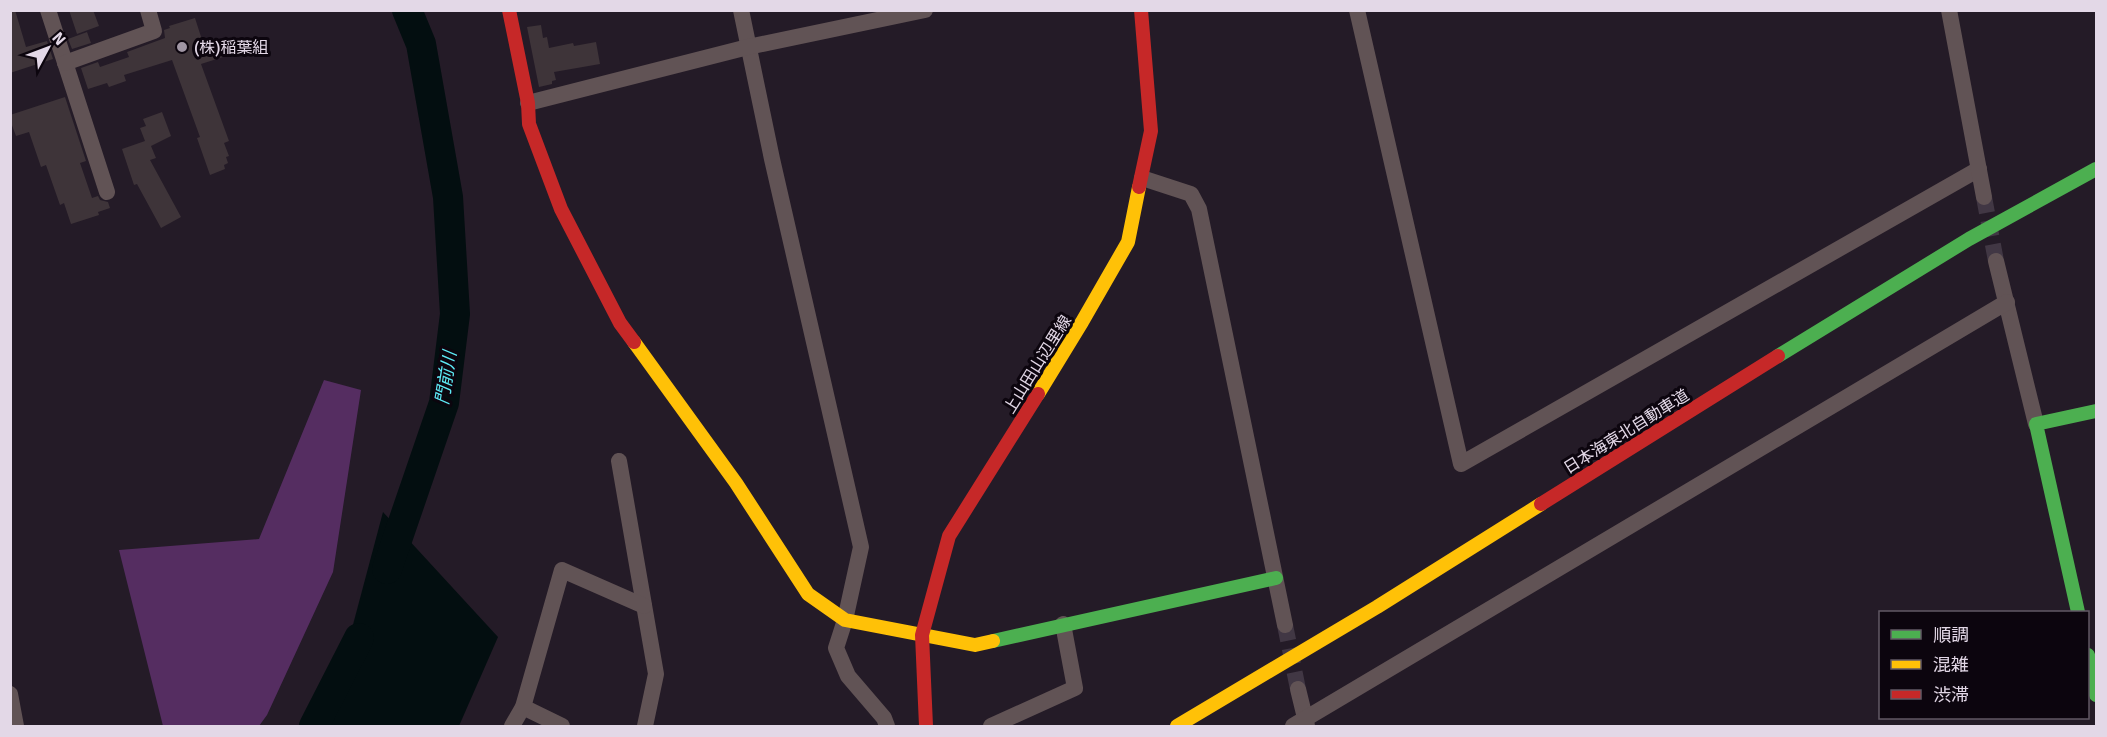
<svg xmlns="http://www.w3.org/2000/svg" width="2107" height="737" font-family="Signika,'Noto Sans JP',sans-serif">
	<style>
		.green { fill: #552d61 }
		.water { fill: #030e10 }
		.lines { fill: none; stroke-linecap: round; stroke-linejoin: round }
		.river { stroke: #030e10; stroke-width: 30 }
		.building { fill: #3e3439 }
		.street-tunnel { stroke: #413744; stroke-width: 16; stroke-dasharray: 16 8; stroke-linecap: butt }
		.street { stroke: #615355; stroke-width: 16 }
		.fast { stroke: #4caf50; stroke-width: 14 }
		.slow { stroke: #ffc107; stroke-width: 14 }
		.jam { stroke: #c62828; stroke-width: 14 }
		.poi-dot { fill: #a096a4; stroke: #0c050e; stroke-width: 2 }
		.labels { text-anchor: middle; stroke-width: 6; stroke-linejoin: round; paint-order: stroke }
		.poi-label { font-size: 16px; fill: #e3d8e7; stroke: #0c050e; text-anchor: start }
		.street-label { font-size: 16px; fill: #e3d8e7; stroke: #0c050e }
		.water-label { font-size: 18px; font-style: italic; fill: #5debf6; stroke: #0c050e }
	</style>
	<rect width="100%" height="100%" fill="#241b27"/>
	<polygon class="green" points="324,380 361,390 333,572 267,715 259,726 163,726 119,550 259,539"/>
	<polygon class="water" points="383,512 498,637 459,726 326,726"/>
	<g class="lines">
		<g class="river">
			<polyline points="387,569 444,403 455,314 448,197 421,44 407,10"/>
			<polyline points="314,726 359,638"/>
		</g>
	</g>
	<g class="building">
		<polygon points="10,10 15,10 26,47 47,41 53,59 10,73"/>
		<polygon points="69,10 93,10 99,26 77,34"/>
		<polygon points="195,18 203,43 215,39 217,45 219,44 223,57 201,64 229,141 224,143 229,156 226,157 228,163 224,165 225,169 210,175 197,138 200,137 172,60 124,75 126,81 109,87 107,83 88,89 81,68 98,62 100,67 129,57 127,52 165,38 164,30 170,28 169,26"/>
		<polygon points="541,25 543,38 547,37 549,48 573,43 574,46 596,42 600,64 554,72 556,80 552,81 552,84 539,87 527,27"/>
		<polygon points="87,32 91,43 72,49 68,39"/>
		<polygon points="65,97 86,161 80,163 92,198 98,196 100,200 108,202 110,208 98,212 99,215 71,224 64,203 60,205 46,165 41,167 29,132 16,136 10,120 10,115"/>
		<polygon points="162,112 171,136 151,146 156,158 150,160 181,217 161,228 137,184 134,185 122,149 145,141 140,128 146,126 143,119"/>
	</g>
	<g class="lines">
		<g class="street-tunnel">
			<polyline points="1984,197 1996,261"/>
			<polyline points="1285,625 1298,689"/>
		</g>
		<g class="street">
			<polyline points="48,10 107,192"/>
			<polyline points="741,10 772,159 861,547 845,620 836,648 848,676 884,718 887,726"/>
			<polyline points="1357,10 1461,464 1979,169"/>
			<polyline points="1949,10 1984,197"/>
			<polyline points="65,63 154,31 148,10"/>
			<polyline points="528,103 748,47 925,10"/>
			<polyline points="1142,178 1191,194 1199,209 1285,625"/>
			<polyline points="1996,261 2036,424"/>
			<polyline points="619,461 656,674 645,726"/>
			<polyline points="1298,689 1307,726"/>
			<polyline points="10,694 16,726"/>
			<polyline points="523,707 562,726"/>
			<polyline points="512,726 523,707 562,570 644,606"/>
			<polyline points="991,726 1075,688 1063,624"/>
			<polyline points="1293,726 2007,302"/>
		</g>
		<g class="fast">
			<polyline points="1778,356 1969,239 2096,169"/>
			<polyline points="2078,612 2036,424 2096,411"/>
			<polyline points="993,641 1276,578"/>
			<polyline points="2088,655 2096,695"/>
		</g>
		<g class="slow">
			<polyline points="634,342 736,483 808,594 845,620 975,645 993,641"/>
			<polyline points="1038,394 1082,322 1128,242 1139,187"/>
			<polyline points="1177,726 1377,607 1541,504"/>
		</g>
		<g class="jam">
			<polyline points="509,10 528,103 529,124 561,209 620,323 634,342"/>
			<polyline points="1139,187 1151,131 1141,10"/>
			<polyline points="1541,504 1778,356"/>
			<polyline points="926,726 922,635 949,536 1038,394"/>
		</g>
	</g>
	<circle class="poi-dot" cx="182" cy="47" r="6"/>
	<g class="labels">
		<g class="poi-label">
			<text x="194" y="53">(株)稲葉組</text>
		</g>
		<g class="street-label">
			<text transform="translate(1037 364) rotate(-58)" y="6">上山田山辺里線</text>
			<text transform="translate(1626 431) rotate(-32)" y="6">日本海東北自動車道</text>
		</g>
		<g class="water-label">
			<text transform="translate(446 378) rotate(-81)" y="6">門前川</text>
		</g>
	</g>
	<rect width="2107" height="737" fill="none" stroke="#e3d8e7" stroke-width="24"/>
	<rect x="1879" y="611" width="210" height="108" fill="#0c050e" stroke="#625965" stroke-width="1.5"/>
	<rect x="1891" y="630" width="30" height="9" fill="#4caf50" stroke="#625965" stroke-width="1.5"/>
	<text x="1933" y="641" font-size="18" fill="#e3d8e7">順調</text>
	<rect x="1891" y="660" width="30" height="9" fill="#ffc107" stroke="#625965" stroke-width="1.5"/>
	<text x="1933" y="671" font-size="18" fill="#e3d8e7">混雑</text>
	<rect x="1891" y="690" width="30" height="9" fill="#c62828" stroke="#625965" stroke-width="1.5"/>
	<text x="1933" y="701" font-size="18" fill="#e3d8e7">渋滞</text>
	<g transform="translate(48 48) rotate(49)" stroke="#0c050e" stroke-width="4.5" paint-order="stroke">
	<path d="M0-4.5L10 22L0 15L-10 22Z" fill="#e3d8e7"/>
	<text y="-9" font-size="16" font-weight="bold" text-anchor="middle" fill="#e3d8e7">N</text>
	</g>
</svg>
